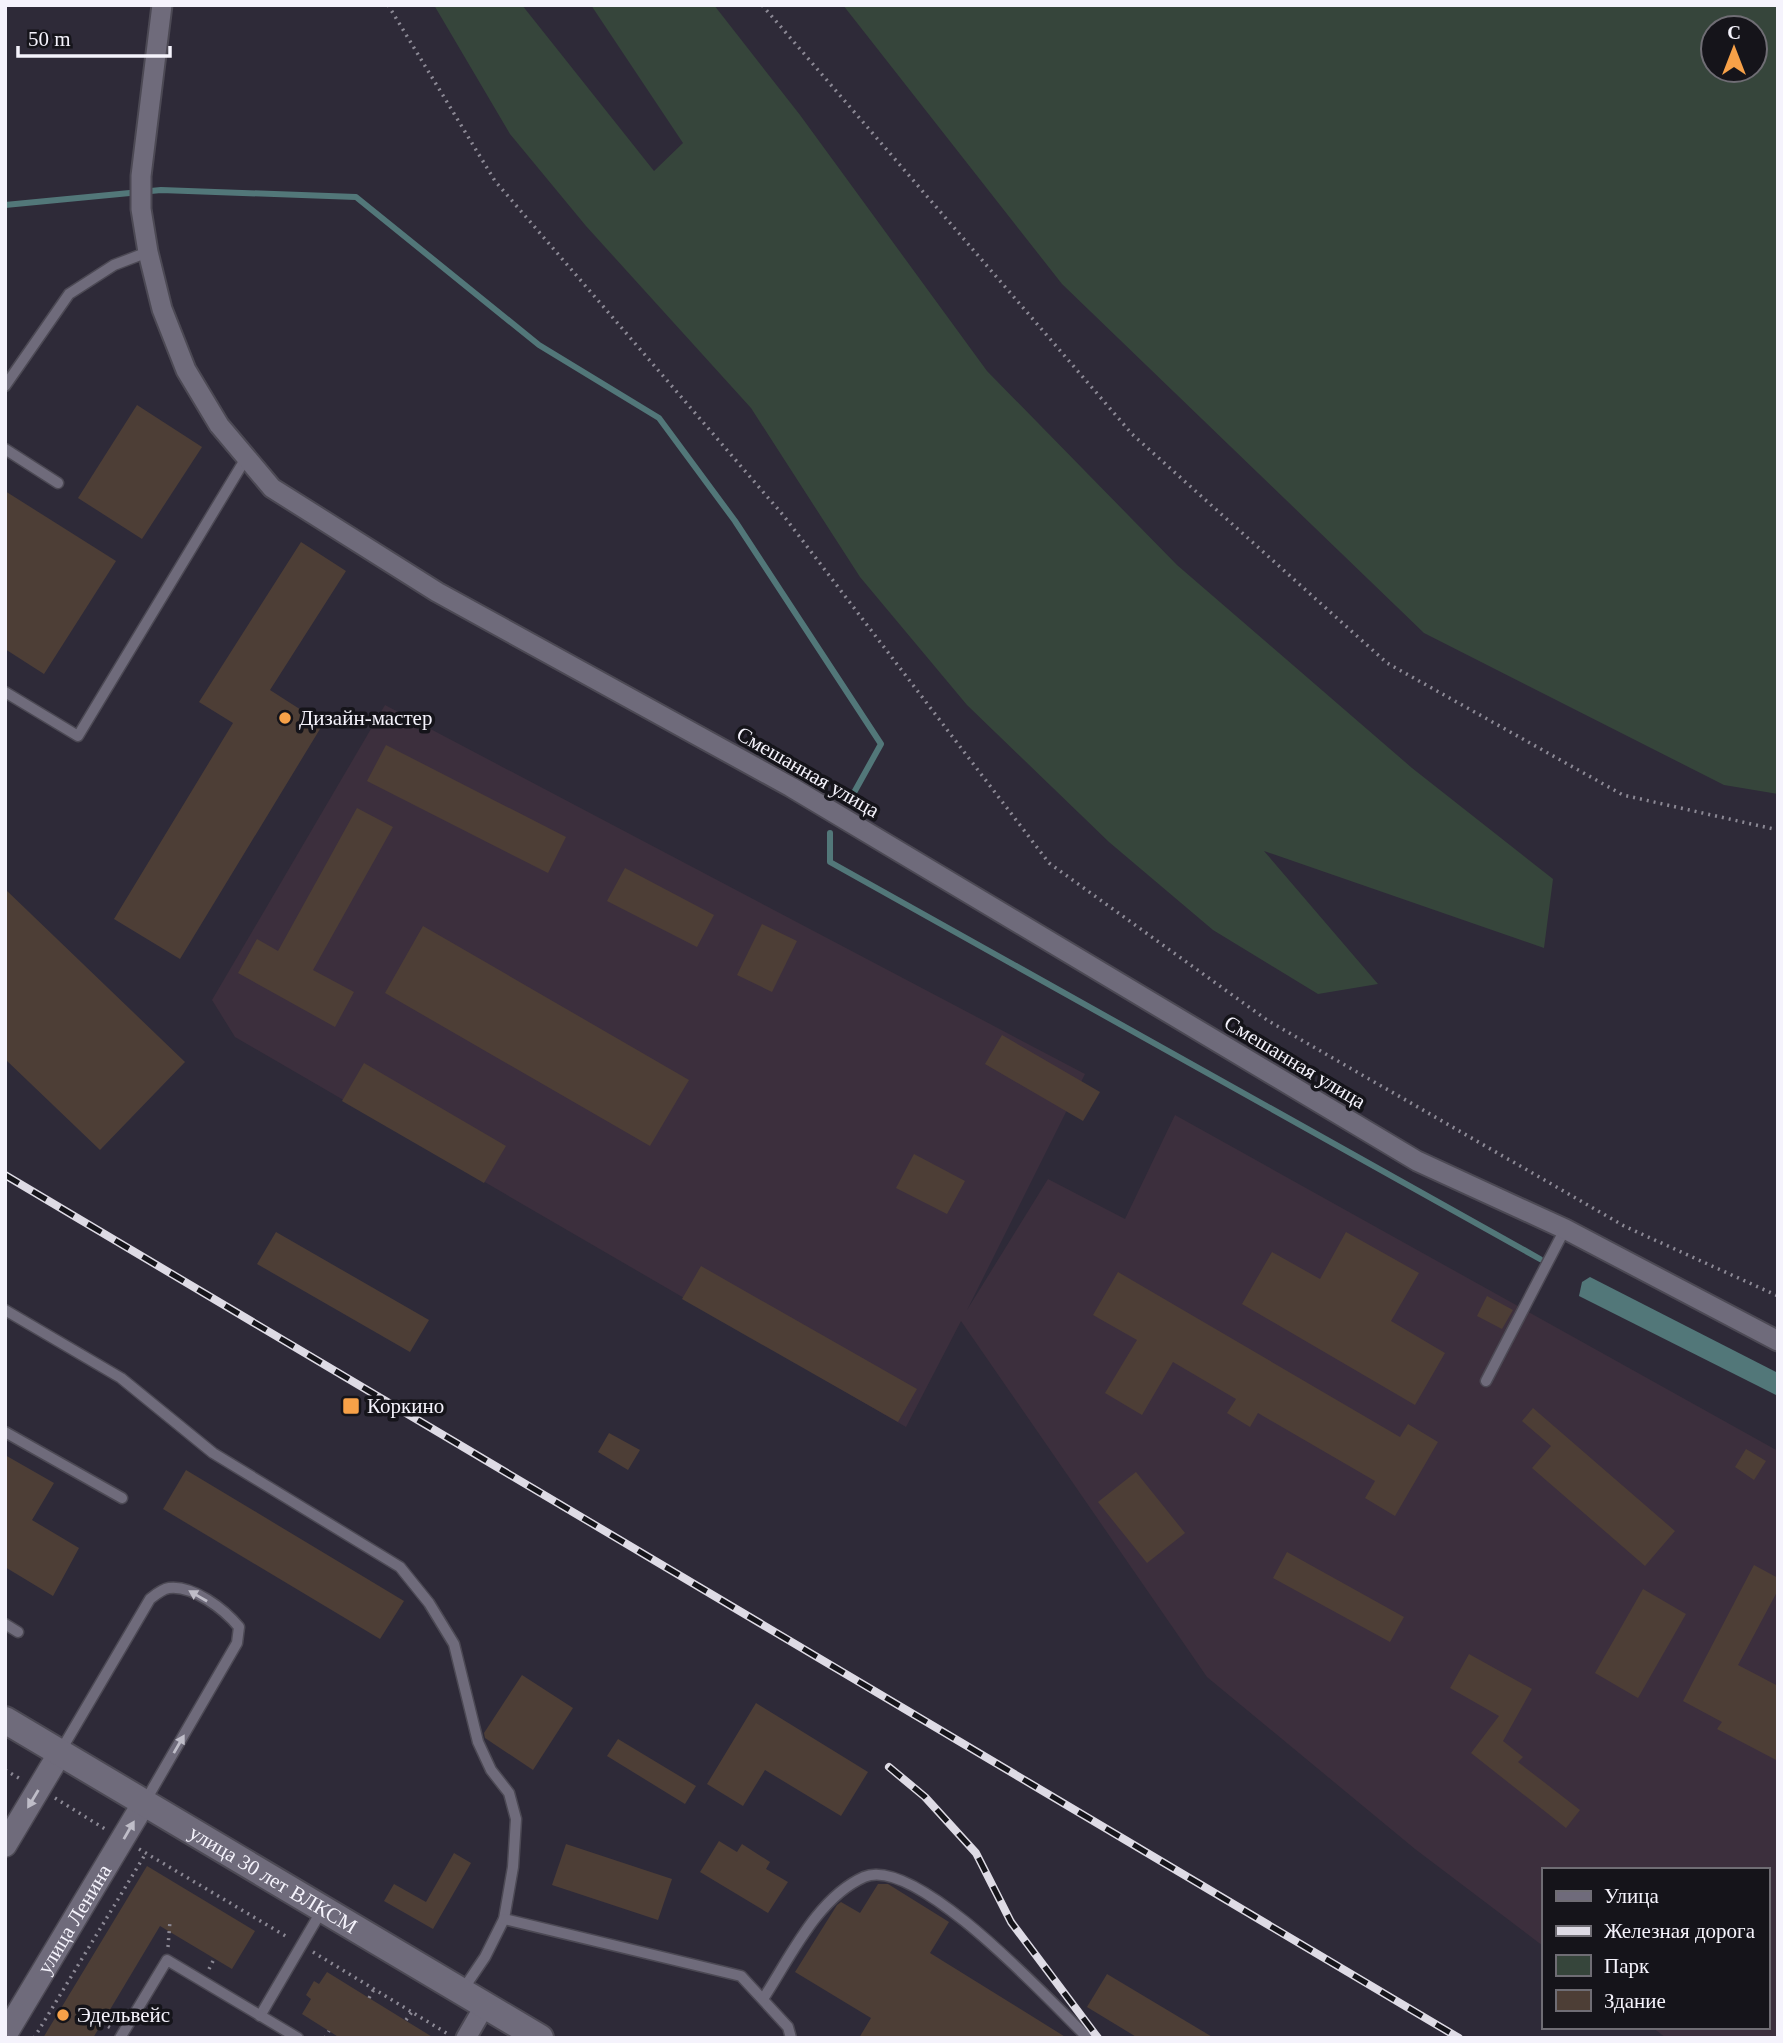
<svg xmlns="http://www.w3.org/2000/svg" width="1783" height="2043" font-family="'Times New Roman',serif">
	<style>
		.industrial { fill: #3c2f3d }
		.green { fill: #36453b; fill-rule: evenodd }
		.water { fill: #527779 }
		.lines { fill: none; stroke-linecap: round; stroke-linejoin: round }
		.stream { stroke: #527779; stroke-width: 6 }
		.building { fill: #4d3e36 }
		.service-casing { stroke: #4c4954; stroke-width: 13 }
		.minor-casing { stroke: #4c4954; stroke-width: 23 }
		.tertiary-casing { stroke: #4c4954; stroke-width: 26 }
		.secondary-casing { stroke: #4c4954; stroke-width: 30 }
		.path { stroke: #8c8995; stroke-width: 3.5; stroke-dasharray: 2 5; stroke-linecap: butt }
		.service { stroke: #6f6b7b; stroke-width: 10 }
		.minor { stroke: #6f6b7b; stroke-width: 19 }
		.tertiary { stroke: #6f6b7b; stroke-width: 23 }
		.secondary { stroke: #6f6b7b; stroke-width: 26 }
		.rail-casing { stroke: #dedbe5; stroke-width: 8 }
		.rail { stroke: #15141a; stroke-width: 5; stroke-dasharray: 16; stroke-linecap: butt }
		.oneway { fill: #bfbdc8 }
		.poi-dot { fill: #f7a148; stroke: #15141a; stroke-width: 2.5 }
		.labels { text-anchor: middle; stroke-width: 7; stroke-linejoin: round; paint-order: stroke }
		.poi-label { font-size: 21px; fill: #f5f3fc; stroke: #15141a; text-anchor: start }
		.street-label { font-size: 21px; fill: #f5f3fc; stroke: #15141a }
	</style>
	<rect width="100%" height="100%" fill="#2e2a38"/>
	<polygon class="industrial" points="385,705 1085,1074 967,1310 1048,1179 1125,1219 1175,1115 1778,1451 1778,2038 1666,2038 1652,2027 1767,2027 1767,1870 1543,1870 1543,1946 1415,1849 1207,1677 961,1321 906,1427 235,1037 212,1000"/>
	<g class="green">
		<polygon points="434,5 522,5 654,171 683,143 591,5 714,5 800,115 987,371 1177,565 1412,768 1553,879 1544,948 1264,851 1378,984 1318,994 1213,930 1109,842 967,705 860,577 751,408 586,226 510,134"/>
		<path d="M843 5H1778V794L1724 785 1424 633 1062 284ZM1713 28H1755V70H1713Z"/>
	</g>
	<polygon class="water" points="1590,1277 1778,1373 1778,1396 1579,1296 1582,1282"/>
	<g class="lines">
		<g class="stream">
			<polyline points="5,205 161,190 356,197 539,345 659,418 735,521 881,744 851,798"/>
			<polyline points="830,833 830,862 1540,1259"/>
		</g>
	</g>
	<g class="building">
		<polygon points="137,405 202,447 142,539 78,498"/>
		<polygon points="5,491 116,561 44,674 5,649"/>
		<polygon points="301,542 346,571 270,690 323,724 180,959 114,919 233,723 199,702"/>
		<polygon points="386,745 566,837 548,873 367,781"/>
		<polygon points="357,808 393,827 313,970 354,992 335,1027 238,973 257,939 278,951"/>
		<polygon points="625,868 714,915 697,947 607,901"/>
		<polygon points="5,889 185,1062 100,1150 5,1059"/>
		<polygon points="762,924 797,941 772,992 737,975"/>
		<polygon points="423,926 689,1080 650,1146 385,993"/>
		<polygon points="1002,1035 1100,1092 1083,1121 985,1064"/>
		<polygon points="364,1063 506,1146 484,1183 342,1101"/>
		<polygon points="914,1154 965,1181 947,1214 896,1188"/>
		<polygon points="276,1232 429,1320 410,1352 257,1264"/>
		<polygon points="1346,1232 1419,1273 1391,1321 1445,1353 1415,1405 1242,1304 1272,1252 1320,1279"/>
		<polygon points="701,1266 917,1389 898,1422 682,1299"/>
		<polygon points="1118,1272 1400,1437 1408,1424 1438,1442 1395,1516 1365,1498 1375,1481 1258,1413 1250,1427 1227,1413 1236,1399 1173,1362 1142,1415 1105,1393 1137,1340 1093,1315"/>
		<polygon points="1487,1296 1513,1310 1502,1329 1477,1316"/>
		<polygon points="1533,1408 1675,1531 1645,1566 1532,1468 1551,1446 1522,1421"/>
		<polygon points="609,1433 640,1450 628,1470 598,1452"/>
		<polygon points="1746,1449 1766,1461 1754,1480 1735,1467"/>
		<polygon points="5,1455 54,1483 32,1520 79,1548 53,1596 5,1567"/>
		<polygon points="186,1470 404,1601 380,1639 163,1509"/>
		<polygon points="1136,1472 1185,1533 1147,1563 1098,1502"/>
		<polygon points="1287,1552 1404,1617 1390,1642 1273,1578"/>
		<polygon points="1754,1565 1778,1578 1778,1590 1738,1665 1778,1686 1778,1761 1717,1729 1722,1722 1683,1701"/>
		<polygon points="1643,1589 1686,1614 1638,1698 1595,1673"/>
		<polygon points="1469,1654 1532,1689 1503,1741 1523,1757 1518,1762 1580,1810 1566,1828 1471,1753 1499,1716 1450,1688"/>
		<polygon points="522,1675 573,1708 533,1770 485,1738 484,1733"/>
		<polygon points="756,1703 868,1772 841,1816 765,1770 743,1806 707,1784"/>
		<polygon points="618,1739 696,1786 685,1804 607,1756"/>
		<polygon points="719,1841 737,1852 742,1844 770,1862 766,1869 788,1882 768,1913 700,1872"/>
		<polygon points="566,1844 672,1879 658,1920 552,1885"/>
		<polygon points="454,1853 471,1863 433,1929 384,1901 394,1884 426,1902"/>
		<polygon points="147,1866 255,1931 232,1969 160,1926 93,2038 43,2038"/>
		<polygon points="878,1884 888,1884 949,1922 930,1953 1067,2038 859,2038 871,2018 795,1972 837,1905 841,1902 860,1913"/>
		<polygon points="327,1972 369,1998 434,2038 340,2038 329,2031 302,2014 311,1999 306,1995 314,1981 319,1984"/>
		<polygon points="1107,1974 1214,2038 1138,2038 1087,2007"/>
	</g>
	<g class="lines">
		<defs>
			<g id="service">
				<polyline points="5,386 69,294 114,265 148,252"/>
				<polyline points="5,449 58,483"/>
				<polyline points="5,692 78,736 246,458"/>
				<polyline points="5,1310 121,1378 213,1453 400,1567 429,1603 454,1644 478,1742 491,1770 509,1793 516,1819 513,1867 504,1919 485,1957 462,1991"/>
				<polyline points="1486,1381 1565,1229"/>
				<polyline points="5,1432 122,1498"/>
				<polyline points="5,1624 18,1632"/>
				<path d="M60 1752 150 1599C155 1595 162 1589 169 1588 193 1585 224 1609 239 1627L237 1643 146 1800"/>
				<polyline points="504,1919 741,1976 788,2027 791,2038"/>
				<path d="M763 1999C790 1958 817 1898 864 1877 916 1854 1051 2002 1088 2038"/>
				<polyline points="260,2016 322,1910"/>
				<polyline points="120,2038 167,1960 298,2038"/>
			</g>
			<g id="minor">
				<polyline points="162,5 141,176 141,209 148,252 162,309 186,370 219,425 272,488 437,592 791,787 1417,1161 1565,1229 1778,1341"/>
				<polyline points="466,2038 485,2005"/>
			</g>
			<g id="tertiary">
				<polyline points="5,1845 60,1753"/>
				<path id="s1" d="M5 2035 144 1803"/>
			</g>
			<g id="secondary">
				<path id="s2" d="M5 1720 540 2038"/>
			</g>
		</defs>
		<use href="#service" class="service-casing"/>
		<use href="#minor" class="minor-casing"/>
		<use href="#tertiary" class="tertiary-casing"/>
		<use href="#secondary" class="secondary-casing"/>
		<g class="path">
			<polyline points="388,5 495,181 783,515 1049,863 1267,1020 1624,1226 1778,1296"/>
			<polyline points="762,5 1132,434 1387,663 1623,795 1778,830"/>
			<polyline points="5,1770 22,1780"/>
			<polyline points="55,1798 105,1829"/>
			<polyline points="139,1849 289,1938"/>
			<polyline points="168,1947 170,1921"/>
			<polyline points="313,1952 448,2034"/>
			<polyline points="209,1969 214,1959"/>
			<polyline points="369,1998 374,1989"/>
			<polyline points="406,2020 412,2012"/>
			<polyline points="102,2023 111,2028"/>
			<polyline points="34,2038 146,1853"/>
			<polyline points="325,2038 329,2031"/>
		</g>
		<use href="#service" class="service"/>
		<use href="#minor" class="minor"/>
		<use href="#tertiary" class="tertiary"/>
		<use href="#secondary" class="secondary"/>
		<defs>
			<g id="rail">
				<polyline points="5,1175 1459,2038"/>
				<polyline points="889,1767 925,1797 976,1853 1011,1922 1098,2038"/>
			</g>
		</defs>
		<use href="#rail" class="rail-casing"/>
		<use href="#rail" class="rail"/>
	</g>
	<defs><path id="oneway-solid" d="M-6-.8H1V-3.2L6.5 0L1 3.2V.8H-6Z" transform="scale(1.75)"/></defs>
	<g class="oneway">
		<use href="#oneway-solid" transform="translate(198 1596) rotate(-150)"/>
		<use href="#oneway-solid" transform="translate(179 1744) rotate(-60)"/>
		<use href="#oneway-solid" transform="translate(33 1799) rotate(121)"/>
		<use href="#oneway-solid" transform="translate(129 1830) rotate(-60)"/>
	</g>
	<g class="poi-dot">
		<circle cx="285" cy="718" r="7"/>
		<rect x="342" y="1397" width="18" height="18" rx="3.5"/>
		<circle cx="63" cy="2015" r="7"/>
	</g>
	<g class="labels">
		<g class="poi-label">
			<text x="299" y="725">Дизайн-мастер</text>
			<text x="367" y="1413">Коркино</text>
			<text x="77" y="2022">Эдельвейс</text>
		</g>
		<g class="street-label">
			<text transform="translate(808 772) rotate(30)" y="7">Смешанная улица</text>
			<text transform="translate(1295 1062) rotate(31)" y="7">Смешанная улица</text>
			<text dy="7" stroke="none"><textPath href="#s2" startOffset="312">улица 30 лет ВЛКСМ</textPath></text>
			<text dy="7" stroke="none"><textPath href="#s1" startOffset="135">улица Ленина</textPath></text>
		</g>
	</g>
	<rect width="1783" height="2043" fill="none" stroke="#f5f3fc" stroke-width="14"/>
	<rect x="1542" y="1868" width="228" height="161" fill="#15141a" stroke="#6f6d74" stroke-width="2"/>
	<rect x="1556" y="1891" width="35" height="10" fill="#6f6b7b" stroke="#6f6d74" stroke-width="2"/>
	<text x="1604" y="1903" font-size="21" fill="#f5f3fc">Улица</text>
	<rect x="1556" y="1926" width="35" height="10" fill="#dedbe5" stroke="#6f6d74" stroke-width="2"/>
	<text x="1604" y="1938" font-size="21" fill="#f5f3fc">Железная дорога</text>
	<rect x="1556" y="1955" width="35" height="21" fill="#36453b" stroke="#6f6d74" stroke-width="2"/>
	<text x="1604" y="1973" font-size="21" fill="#f5f3fc">Парк</text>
	<rect x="1556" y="1990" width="35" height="21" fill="#4d3e36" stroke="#6f6d74" stroke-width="2"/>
	<text x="1604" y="2008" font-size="21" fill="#f5f3fc">Здание</text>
	<g transform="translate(1734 49)"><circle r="33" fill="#15141a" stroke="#6f6d74" stroke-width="2"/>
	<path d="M0-5L12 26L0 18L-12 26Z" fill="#f7a148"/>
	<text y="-10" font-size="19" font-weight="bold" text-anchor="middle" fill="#f5f3fc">С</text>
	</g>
	<path d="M18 46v10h152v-10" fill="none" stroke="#f5f3fc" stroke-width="3.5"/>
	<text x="28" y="46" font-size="21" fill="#f5f3fc" stroke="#15141a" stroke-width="5" paint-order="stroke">50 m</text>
</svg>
